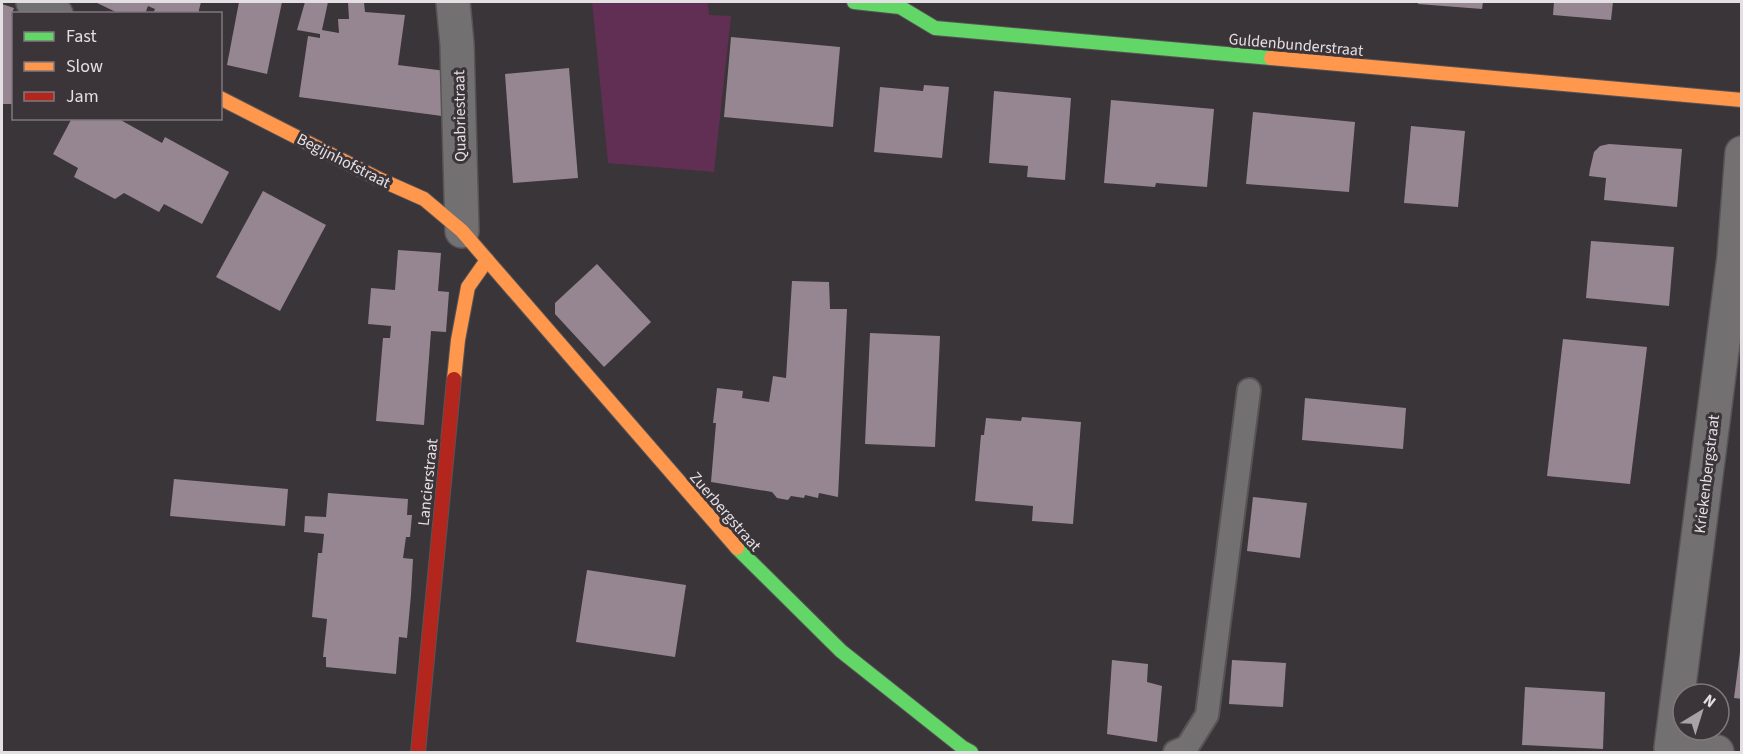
<svg xmlns="http://www.w3.org/2000/svg" width="1743" height="754" font-family="'Source Sans 3',sans-serif">
	<style>
		.green { fill: #612f53 }
		.building { fill: #968691 }
		.lines { fill: none; stroke-linecap: round; stroke-linejoin: round }
		.lane-casing { stroke: #585456; stroke-width: 26 }
		.street-casing { stroke: #585456; stroke-width: 36 }
		.fast-casing { stroke: #585456; stroke-width: 16 }
		.slow-casing { stroke: #585456; stroke-width: 16 }
		.jam-casing { stroke: #585456; stroke-width: 16 }
		.lane { stroke: #737072; stroke-width: 22 }
		.street { stroke: #737072; stroke-width: 33 }
		.fast { stroke: #63d668; stroke-width: 14 }
		.slow { stroke: #ff974d; stroke-width: 14 }
		.jam { stroke: #b3261e; stroke-width: 14 }
		.labels { text-anchor: middle; stroke-width: 6; stroke-linejoin: round; paint-order: stroke }
		.street-label { font-size: 16px; fill: #e4dfe2; stroke: #3b3438 }
	</style>
	<rect width="100%" height="100%" fill="#3a3538"/>
	<polygon class="green" points="592,2 708,2 709,15 731,16 714,172 608,163"/>
	<g class="building">
		<polygon points="95,2 201,2 198,14 153,14 155,9 148,6 145,14 120,14"/>
		<polygon points="239,2 282,2 267,74 227,65"/>
		<polygon points="305,2 328,2 322,30 339,33 338,19 349,19 348,2 364,2 365,12 405,15 398,65 446,71 442,116 299,97 308,36 320,38 320,34 297,30"/>
		<polygon points="1418,2 1483,2 1482,9 1418,4"/>
		<polygon points="1554,2 1613,2 1611,20 1553,15"/>
		<polygon points="2,4 14,8 11,16 14,16 12,104 2,104"/>
		<polygon points="731,37 840,47 833,127 724,117"/>
		<polygon points="569,68 578,178 513,183 505,74"/>
		<polygon points="924,85 949,87 942,158 874,152 880,87 923,91"/>
		<polygon points="994,91 1071,98 1065,180 1027,177 1028,166 989,163"/>
		<polygon points="1111,100 1214,109 1207,187 1156,183 1155,187 1104,183"/>
		<polygon points="1253,112 1355,122 1349,192 1246,184"/>
		<polygon points="72,118 117,118 162,143 165,137 229,172 202,224 164,204 159,212 124,193 115,199 74,177 78,168 53,154"/>
		<polygon points="1411,126 1465,131 1458,207 1404,203"/>
		<polygon points="1609,144 1682,149 1677,207 1604,200 1606,178 1589,176 1590,169 1594,152 1600,146"/>
		<polygon points="263,191 326,225 280,311 216,277"/>
		<polygon points="1591,241 1674,247 1669,306 1586,298"/>
		<polygon points="398,250 441,253 438,291 449,292 446,332 431,331 424,425 376,421 383,338 390,338 391,326 368,324 371,288 395,290"/>
		<polygon points="597,264 651,322 604,367 555,314 555,303"/>
		<polygon points="792,281 829,282 830,309 847,309 838,497 819,493 818,498 805,495 804,498 791,496 788,500 777,498 772,492 711,482 716,423 713,423 717,388 743,391 742,398 769,402 773,376 786,378"/>
		<polygon points="870,333 940,336 935,447 865,444"/>
		<polygon points="1563,339 1647,347 1630,484 1547,476"/>
		<polygon points="1305,398 1406,408 1403,449 1302,440"/>
		<polygon points="1022,417 1081,422 1073,524 1032,521 1033,506 975,501 981,435 984,435 986,418 1021,421"/>
		<polygon points="174,479 288,489 285,526 170,516"/>
		<polygon points="328,493 408,499 407,515 412,515 410,537 406,537 403,558 413,559 411,595 407,638 399,637 396,674 326,667 326,657 323,657 327,619 312,617 318,553 322,553 324,534 304,532 305,516 326,517"/>
		<polygon points="1253,497 1307,503 1300,558 1247,551"/>
		<polygon points="587,570 686,585 675,657 576,642"/>
		<polygon points="1740,652 1742,652 1742,699 1734,698"/>
		<polygon points="1112,660 1148,664 1147,682 1162,686 1157,742 1107,734"/>
		<polygon points="1232,660 1286,663 1283,707 1229,704"/>
		<polygon points="1525,687 1605,692 1603,749 1522,745"/>
	</g>
	<g class="lines">
		<defs>
			<polyline id="lane" points="1175,752 1187,747 1207,715 1249,390"/>
			<g id="street">
				<polyline points="33,2 56,14"/>
				<polyline points="453,2 457,44 462,231"/>
				<polyline points="1717,752 1671,748 1734,257 1742,153"/>
			</g>
			<g id="fast">
				<polyline points="854,2 900,7 935,28 1271,58"/>
				<polyline points="737,548 841,651 962,747 971,752"/>
			</g>
			<g id="slow">
				<polyline points="1271,58 1742,100"/>
				<polyline points="220,98 379,179 424,199 462,231 487,260 468,287 458,340 454,379"/>
				<polyline points="487,260 737,548"/>
			</g>
			<polyline id="jam" points="418,752 454,379"/>
		</defs>
		<use href="#lane" class="lane-casing"/>
		<use href="#street" class="street-casing"/>
		<use href="#fast" class="fast-casing"/>
		<use href="#slow" class="slow-casing"/>
		<use href="#jam" class="jam-casing"/>
		<use href="#lane" class="lane"/>
		<use href="#street" class="street"/>
		<use href="#fast" class="fast"/>
		<use href="#slow" class="slow"/>
		<use href="#jam" class="jam"/>
	</g>
	<g class="labels">
		<g class="street-label">
			<text transform="translate(1296 44) rotate(5)" y="6">Guldenbunderstraat</text>
			<text transform="translate(459 116) rotate(-91)" y="6">Quabriestraat</text>
			<text transform="translate(344 160) rotate(27)" y="6">Begijnhofstraat</text>
			<text transform="translate(1706 474) rotate(-83)" y="6">Kriekenbergstraat</text>
			<text transform="translate(427 482) rotate(-84)" y="6">Lancierstraat</text>
			<text transform="translate(726 511) rotate(49)" y="6">Zuerbergstraat</text>
		</g>
	</g>
	<rect width="1743" height="754" fill="none" stroke="#e4dfe2" stroke-width="6"/>
	<rect x="12" y="12" width="210" height="108" fill="#3b3438" stroke="#7f787c" stroke-width="1.5"/>
	<rect x="24" y="32" width="30" height="9" fill="#63d668" stroke="#7f787c" stroke-width="1.5"/>
	<text x="66" y="42" font-size="18" fill="#e4dfe2">Fast</text>
	<rect x="24" y="62" width="30" height="9" fill="#ff974d" stroke="#7f787c" stroke-width="1.5"/>
	<text x="66" y="72" font-size="18" fill="#e4dfe2">Slow</text>
	<rect x="24" y="92" width="30" height="9" fill="#b3261e" stroke="#7f787c" stroke-width="1.5"/>
	<text x="66" y="102" font-size="18" fill="#e4dfe2">Jam</text>
	<g transform="translate(1701 712) rotate(38)"><circle r="28" fill="#3b3438" stroke="#7f787c" stroke-width="1.5"/>
	<path d="M0-4.5L10 22L0 15L-10 22Z" fill="#a8a4a6"/>
	<text y="-9" font-size="16" font-weight="bold" text-anchor="middle" fill="#e4dfe2">N</text>
	</g>
</svg>
